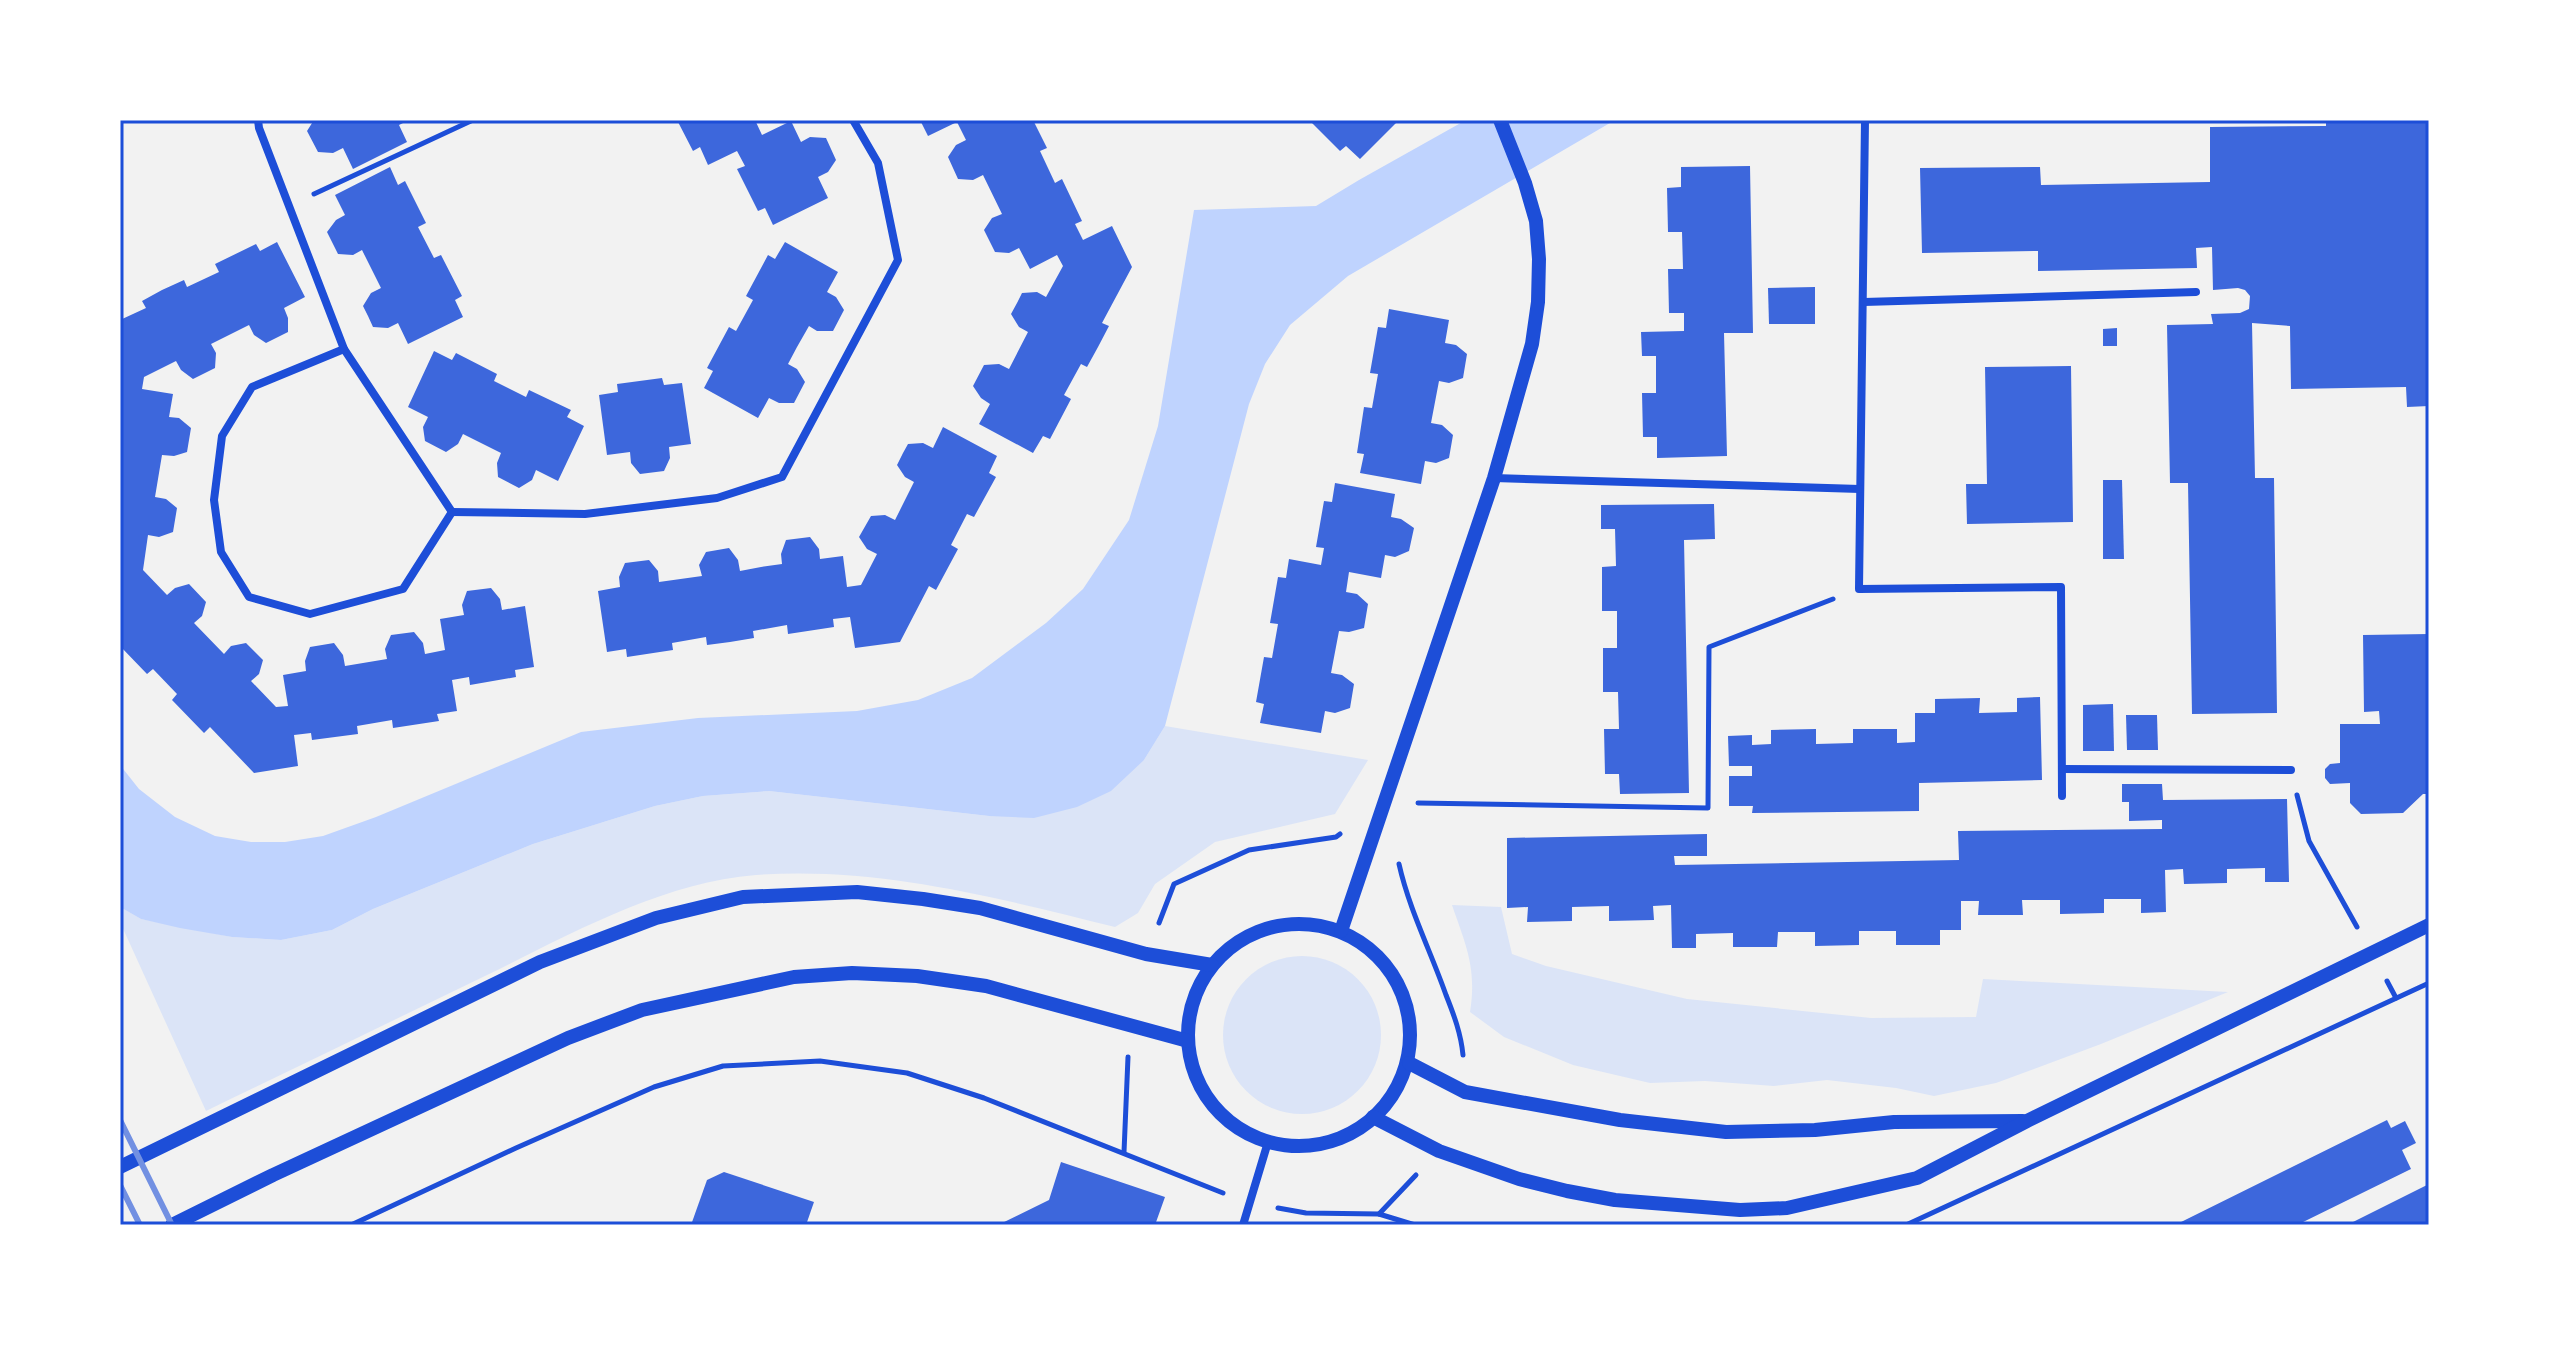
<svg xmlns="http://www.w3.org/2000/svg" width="2549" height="1345" font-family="'Sofia Sans Condensed',sans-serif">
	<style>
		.green { fill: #dbe4f7 }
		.water { fill: #bfd3fe }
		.building { fill: #3d67dc }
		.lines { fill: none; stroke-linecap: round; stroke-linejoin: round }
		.path { stroke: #1d4ed8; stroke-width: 5 }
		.minor { stroke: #1d4ed8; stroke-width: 8 }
		.tertiary { stroke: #1d4ed8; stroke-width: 14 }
		.rail { stroke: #7290e2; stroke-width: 6 }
		.neatline { fill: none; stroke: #1d4ed8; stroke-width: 3 }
	</style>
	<rect width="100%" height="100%" fill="#f2f2f2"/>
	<g class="green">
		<path d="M1165 726 1368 760 1335 814 1215 842 1155 884 1138 913 1115 927C998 898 878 866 756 875 660 883 571 934 485 976 392 1021 299 1066 206 1111L120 922V907L141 919 232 937 281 940 332 930 373 909 533 844 655 806 703 796 769 791 989 816 1144 760Z"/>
		<path d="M1452 905 1501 907 1512 954 1546 966 1687 999 1871 1018 1976 1017 1983 979 2228 992 2101 1044 1996 1083 1934 1096 1896 1088 1827 1080 1774 1086 1705 1081 1650 1083 1573 1065 1504 1037 1470 1012C1477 968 1466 946 1452 905Z"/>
		<circle cx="1302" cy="1035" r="79"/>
	</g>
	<polygon class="water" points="1466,120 1615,120 1348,276 1290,325 1265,364 1249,404 1165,726 1144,760 1111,791 1077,807 1034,818 989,816 769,791 703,796 655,806 533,844 373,909 332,930 281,940 232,937 180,928 141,919 120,907 120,765 139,789 175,817 215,836 251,842 285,842 323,836 376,817 581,732 698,718 857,711 918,700 972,678 1046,623 1083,589 1129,520 1158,426 1194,210 1316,206 1359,180"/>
	<g class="building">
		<polygon points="314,120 409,120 399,125 407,142 353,169 343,148 333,153 318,152 307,131"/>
		<polygon points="677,120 755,120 762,135 791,121 801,142 810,137 826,138 836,160 828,172 818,177 828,198 773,225 765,208 758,211 737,169 745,166 737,151 708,165 700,147 693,151"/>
		<polygon points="920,120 1033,120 1047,148 1040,151 1055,183 1062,179 1082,221 1075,224 1083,240 1112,226 1132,267 1102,323 1109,326 1098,347 1087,367 1081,364 1064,395 1071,399 1050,439 1043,436 1033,453 979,424 990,404 981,398 973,386 984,365 999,364 1009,369 1028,332 1019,327 1011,314 1017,303 1022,293 1037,292 1046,297 1063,266 1057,255 1030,269 1019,248 1009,253 995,252 984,230 992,218 1002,214 983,175 973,180 958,179 948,157 956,145 966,140 957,122 928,136"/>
		<polygon points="1309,120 1399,120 1360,159 1346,146 1340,151"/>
		<polygon points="2326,120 2429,120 2429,406 2407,407 2406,387 2291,389 2290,326 2252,323 2255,478 2274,478 2277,713 2192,714 2188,483 2170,483 2167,325 2213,324 2211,314 2240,313 2249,309 2250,296 2245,290 2238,288 2213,290 2212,247 2196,248 2197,268 2038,271 2038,251 1922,253 1920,168 2040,167 2041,185 2210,182 2210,127 2326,126"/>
		<polygon points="1750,166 1753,333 1724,333 1727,456 1657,458 1657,437 1643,437 1642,393 1656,393 1656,356 1642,356 1641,332 1684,331 1684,313 1669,313 1668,269 1683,269 1682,232 1668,232 1667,188 1681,187 1681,167"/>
		<polygon points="390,167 398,185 405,181 426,223 418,227 434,258 441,255 462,296 455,300 463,317 408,344 398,323 388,328 373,327 368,316 363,306 371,293 381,288 362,250 353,255 338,254 327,232 336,220 345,215 335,195"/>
		<polygon points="277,242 305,297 284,308 288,318 288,332 266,343 254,335 249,325 211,344 216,353 215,368 193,379 181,370 176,361 144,377 142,389 173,394 169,417 179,418 191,428 187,452 174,456 162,455 155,497 166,499 177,508 173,532 159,537 148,535 143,570 167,595 175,588 189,584 206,602 202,616 194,623 224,654 231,646 246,643 263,660 259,674 251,681 276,707 288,706 283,675 306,671 305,661 310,647 334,643 343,655 345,666 387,659 385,649 391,635 414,632 423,643 425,654 445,650 440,619 464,615 462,605 467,591 491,588 500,599 502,610 525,606 534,667 515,670 516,677 470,685 469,677 452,680 457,711 437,714 439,721 393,728 392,720 357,726 358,734 312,740 311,733 294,735 298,766 254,773 210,727 204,733 172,700 177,694 153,669 147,674 120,646 120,320 146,308 142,301 162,290 184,280 187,287 219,272 215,264 256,244 260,251"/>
		<polygon points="785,242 838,272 827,292 836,297 844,310 833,331 817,331 809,326 797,347 788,364 797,369 805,382 794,403 779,403 769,398 758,418 704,388 713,371 707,368 729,327 736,331 753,300 746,296 768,255 775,259"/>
		<polygon points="1815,287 1815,324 1769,324 1768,288"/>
		<polygon points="1389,309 1449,320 1445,343 1456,345 1467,354 1463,378 1449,383 1439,381 1431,423 1442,425 1453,435 1449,458 1436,463 1425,461 1421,484 1360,473 1364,454 1357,453 1364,407 1372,408 1378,374 1370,373 1378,327 1386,328"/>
		<polygon points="2117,328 2117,346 2103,346 2103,329"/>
		<polygon points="434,351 452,360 456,353 497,374 494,381 526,397 529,390 571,410 567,417 584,426 558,481 536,470 532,480 519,488 498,477 497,463 501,453 463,434 458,444 446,452 425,441 423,427 428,417 408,407"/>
		<polygon points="2071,366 2073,522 1967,524 1966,484 1987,484 1985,367"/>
		<polygon points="662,378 664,385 682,383 691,444 669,447 670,458 664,471 640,474 631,463 630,452 607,455 599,395 618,392 617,384"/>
		<polygon points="943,427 997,456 989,473 996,477 974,517 967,514 951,545 958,549 936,590 929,586 900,642 855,648 850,617 833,619 834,627 788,634 787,625 753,631 754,638 730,642 707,645 706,637 672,643 673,650 627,657 626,649 607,652 598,591 620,587 619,577 625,563 649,560 658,571 659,582 702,576 699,565 706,552 729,548 738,560 740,571 761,567 782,564 781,554 786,540 810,537 819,549 820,559 843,556 847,587 861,585 877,554 867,549 859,537 871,516 885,515 895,520 914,482 905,477 897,465 903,453 908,444 923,443 933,448"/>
		<polygon points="2103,480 2122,480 2124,559 2103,559"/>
		<polygon points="1335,483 1395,494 1391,517 1401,519 1414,528 1409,551 1395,557 1385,555 1381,578 1349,572 1346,592 1357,594 1368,604 1364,628 1349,632 1339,631 1331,673 1342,675 1354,684 1350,708 1335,713 1325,711 1321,733 1260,723 1264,704 1256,702 1264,657 1272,658 1278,624 1270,623 1278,577 1286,578 1289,559 1321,565 1324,548 1316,547 1324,501 1332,502"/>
		<polygon points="1714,504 1715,539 1684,540 1689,793 1620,794 1619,774 1605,774 1604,729 1619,729 1618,692 1603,692 1603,648 1617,648 1617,611 1602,611 1602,567 1616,566 1615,529 1601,529 1601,505"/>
		<polygon points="2429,634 2429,794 2423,794 2403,813 2361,814 2350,803 2350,783 2330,784 2325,778 2325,769 2330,764 2340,763 2340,724 2380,724 2379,711 2364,712 2363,635"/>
		<polygon points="2040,697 2042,780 1919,783 1919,811 1752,813 1753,806 1729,806 1729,776 1752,776 1752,766 1729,766 1728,736 1752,735 1752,745 1771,744 1771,730 1816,729 1816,744 1853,743 1853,729 1897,729 1897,743 1915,742 1915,713 1935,713 1935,699 1980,698 1979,713 2017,712 2017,698"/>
		<polygon points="2113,704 2114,751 2083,751 2083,705"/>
		<polygon points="2126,715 2157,715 2158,750 2127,750"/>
		<polygon points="2122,784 2162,784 2163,800 2287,799 2289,882 2265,882 2265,868 2227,869 2227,883 2184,884 2183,869 2165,870 2166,912 2141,913 2141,899 2104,899 2104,913 2060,914 2060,900 2022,900 2023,915 1978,915 1979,901 1961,901 1961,930 1940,930 1940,945 1896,945 1896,931 1859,931 1859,945 1815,946 1815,932 1778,932 1777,947 1733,947 1733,933 1696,934 1696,948 1672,948 1671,905 1653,906 1654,920 1609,921 1609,906 1572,907 1572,921 1527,922 1528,907 1507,908 1507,838 1707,834 1707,856 1674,856 1675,865 1959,860 1958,831 2162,829 2162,820 2129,821 2129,802 2122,802"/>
		<polygon points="2387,1120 2391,1128 2405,1121 2416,1143 2402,1150 2411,1169 2297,1225 2175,1225"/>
		<polygon points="1061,1162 1165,1197 1155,1225 998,1225 1049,1200"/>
		<polygon points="724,1172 814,1202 806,1225 691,1225 707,1180"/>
		<polygon points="2429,1184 2429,1225 2355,1225 2353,1222"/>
	</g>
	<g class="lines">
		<g class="path">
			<polyline points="314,194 473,120"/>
			<polyline points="2297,795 2309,841 2357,927"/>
			<polyline points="1418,803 1708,808 1709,647 1833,599"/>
			<path d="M1399 864C1409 909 1431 952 1446 995 1454 1015 1461 1034 1463 1055"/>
			<polyline points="1159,923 1174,884 1249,850 1336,837 1340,834"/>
			<polyline points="2387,981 2396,998"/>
			<polyline points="1124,1152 1128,1057"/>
			<polyline points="1278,1208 1306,1213 1379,1214 1415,1225"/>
			<polyline points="1379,1214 1416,1175"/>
			<polyline points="351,1225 516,1148 654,1087 723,1066 820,1061 907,1073 984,1098 1223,1193"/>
			<polyline points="1906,1225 2429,983"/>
		</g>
		<g class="minor">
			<polyline points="258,120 259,128 344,349 452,512"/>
			<polyline points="1865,120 1859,589 2061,587 2062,796"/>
			<polyline points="1864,302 2196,292"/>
			<polyline points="344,349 252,387 222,436 214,500 221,552 249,597 310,614 403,589 452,512"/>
			<polyline points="1494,478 1860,489"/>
			<polyline points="452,512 585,514 717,498 782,477 898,260 878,163 853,120"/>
			<polyline points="2062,769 2291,770"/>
			<polyline points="1243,1225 1268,1142"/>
		</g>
		<g class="tertiary">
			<circle cx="1299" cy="1035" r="111"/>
			<polyline points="1341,931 1494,478 1532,344 1538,302 1539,259 1536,221 1525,183 1500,120"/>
			<polyline points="1409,1063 1465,1092 1620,1120 1726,1132 1815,1130 1894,1122 2023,1121"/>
			<polyline points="1373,1117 1439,1151 1519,1179 1567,1191 1615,1200 1740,1210 1787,1208 1917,1178 2027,1121 2429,925"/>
			<polyline points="120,1167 540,962 656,918 743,897 857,892 923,899 980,908 1146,954 1212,965"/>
			<polyline points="172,1225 273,1175 568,1038 642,1010 794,977 852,973 917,976 986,986 1188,1041"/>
		</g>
		<g class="rail">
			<polyline points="120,1120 172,1225"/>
			<polyline points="120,1185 140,1225"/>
		</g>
	</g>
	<rect width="2549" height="1345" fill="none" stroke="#ffffff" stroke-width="244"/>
	<rect x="122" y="122" width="2305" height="1101" class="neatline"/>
</svg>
